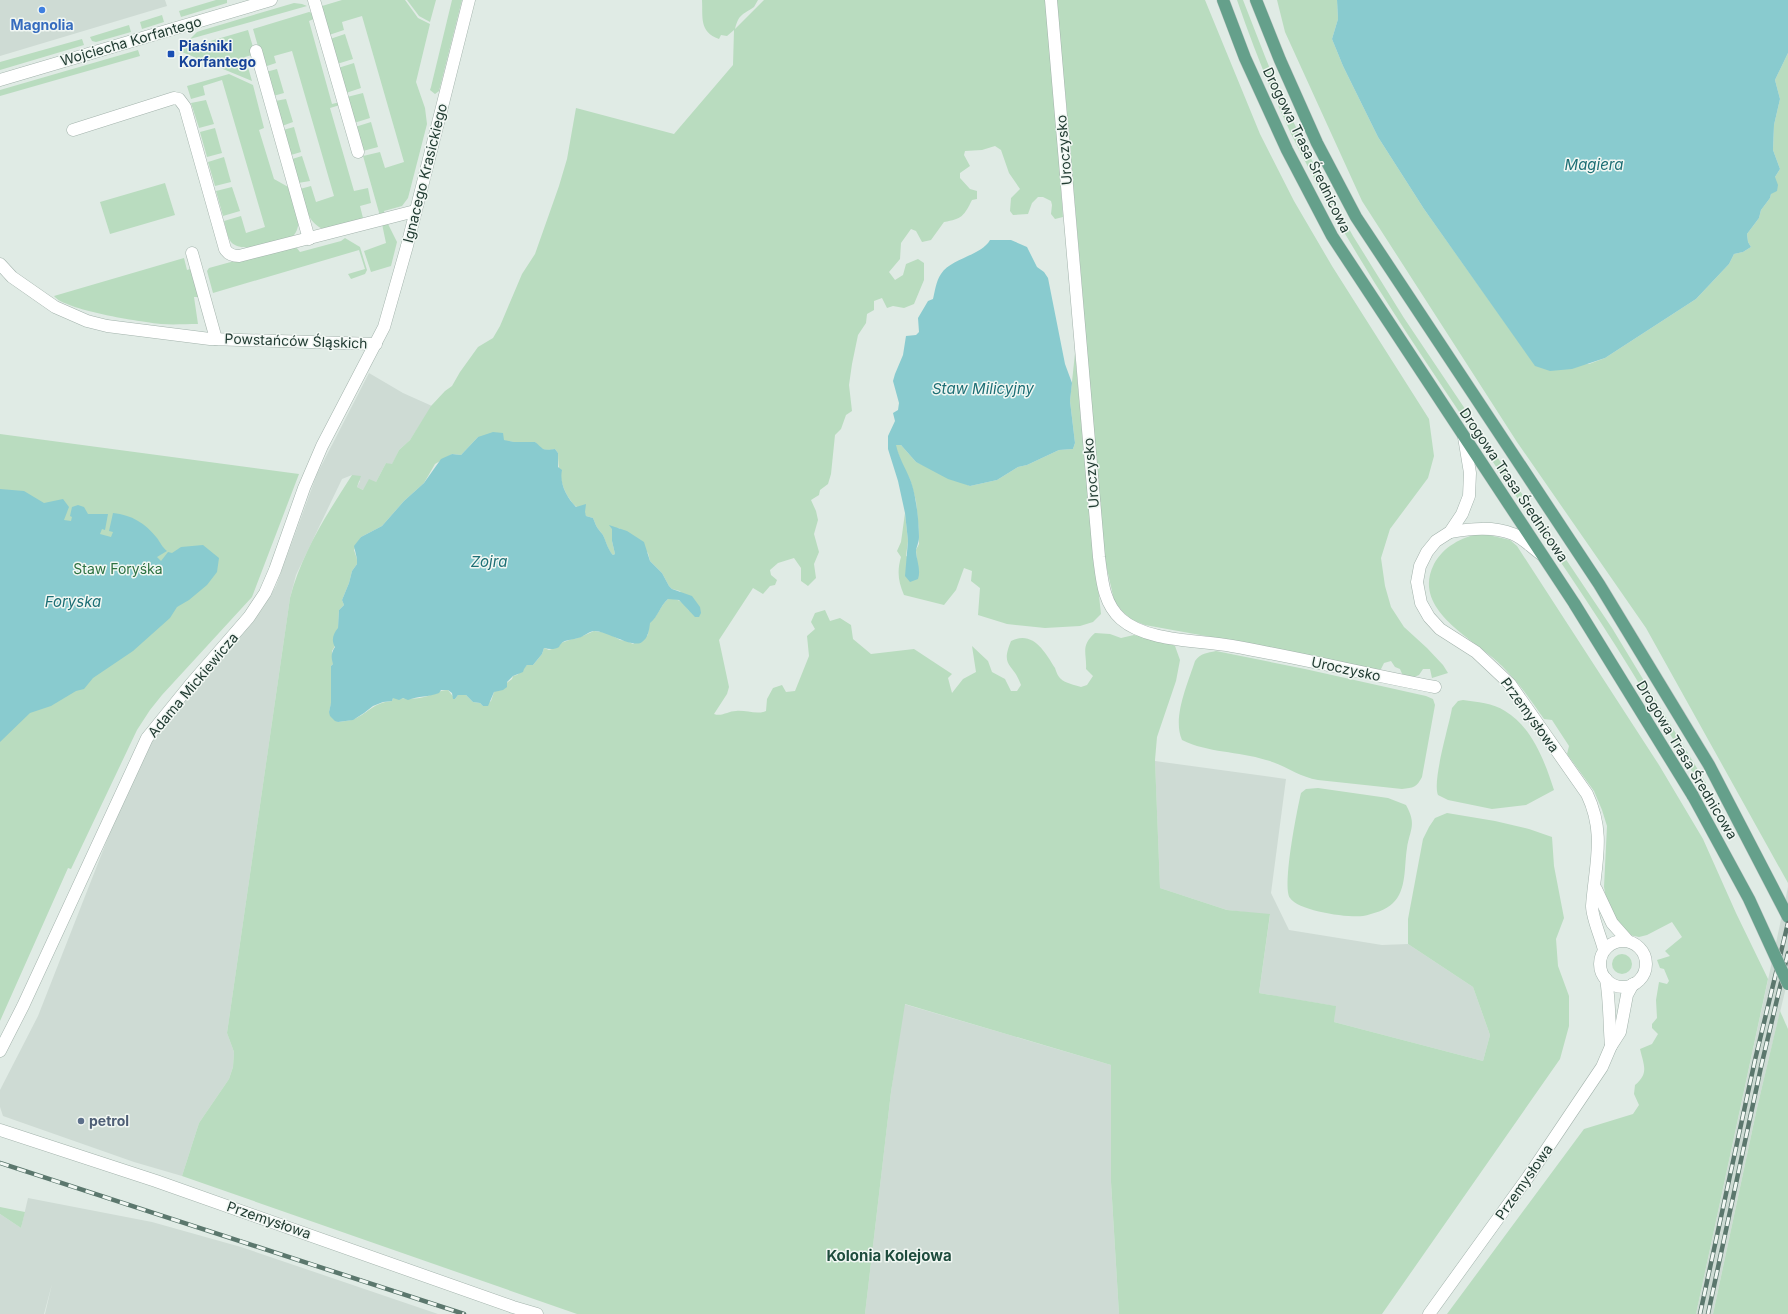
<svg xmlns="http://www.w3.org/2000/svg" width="1788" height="1314" font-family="Inter,sans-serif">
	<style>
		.built { fill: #cedbd4 }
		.green { fill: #b9dcbf; fill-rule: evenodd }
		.water { fill: #89cbcf }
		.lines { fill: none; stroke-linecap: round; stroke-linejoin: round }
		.minor-casing { stroke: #a3b3ac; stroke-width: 13 }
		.tertiary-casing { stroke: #a3b3ac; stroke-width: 13 }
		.primary-casing { stroke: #c1c8c6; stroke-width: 13 }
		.minor { stroke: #fff; stroke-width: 12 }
		.tertiary { stroke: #fff; stroke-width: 12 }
		.primary { stroke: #65a08b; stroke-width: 12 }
		.rail-casing { stroke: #5b776d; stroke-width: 4.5 }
		.rail { stroke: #f1f7f3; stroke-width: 3; stroke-dasharray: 9; stroke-linecap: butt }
		.primary-bridge-casing { stroke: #c1c8c6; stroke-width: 13; stroke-linecap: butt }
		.primary-bridge { stroke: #65a08b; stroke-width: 12 }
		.shop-dot { fill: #3f7fe0; stroke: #f1f7f3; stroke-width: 1.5 }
		.transit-dot { fill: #1a4fb4; stroke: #f1f7f3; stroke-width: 1.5 }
		.service-dot { fill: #5c6f8a; stroke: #f1f7f3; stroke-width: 1.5 }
		.labels { text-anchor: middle; stroke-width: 3; stroke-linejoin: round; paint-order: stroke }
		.shop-label { font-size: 14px; font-weight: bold; fill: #366cbe; stroke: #f1f7f3 }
		.street-label { font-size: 14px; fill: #213b32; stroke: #f1f7f3 }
		.transit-label { font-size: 14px; font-weight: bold; fill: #164399; stroke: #f1f7f3; text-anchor: start }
		.park-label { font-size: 14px; fill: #2c7140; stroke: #f1f7f3 }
		.service-label { font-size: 14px; font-weight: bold; fill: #4e5e75; stroke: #f1f7f3; text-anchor: start }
		.water-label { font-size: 15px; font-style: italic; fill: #1d6f75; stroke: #f1f7f3 }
		.neighbourhood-label { font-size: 15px; font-weight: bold; fill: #1e4c3d; stroke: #f1f7f3 }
	</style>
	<rect width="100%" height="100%" fill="#e0ebe5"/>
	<g class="built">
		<polygon points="0,0 165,0 167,6 0,56"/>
		<polygon points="369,373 403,393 432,406 410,440 399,450 392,465 386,463 376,482 363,490 357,487 360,481 352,475 342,479 296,575 290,598 227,1033 234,1052 233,1067 229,1079 199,1123 182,1176 134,1162 3,1116 0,1107 0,1090 38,1016 113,825 150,741 260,612 276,586 317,474"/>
		<polygon points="1155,761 1286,779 1271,893 1289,930 1382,945 1408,944 1473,987 1490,1035 1483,1061 1334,1022 1335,1006 1259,993 1270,915 1227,910 1160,888"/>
		<polygon points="1788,887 1788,979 1757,1108 1713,1314 1696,1314"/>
		<polygon points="904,1004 1111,1065 1111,1182 1119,1314 865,1314 891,1092"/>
		<polygon points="28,1198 152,1222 241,1247 438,1314 45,1314 52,1284 44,1314 0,1314 0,1214 21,1228"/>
	</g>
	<g class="green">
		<polygon points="216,0 227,0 227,3 181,17 179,11"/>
		<polygon points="342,0 405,0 418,18 430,24 416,82 425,108 427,124 408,198 402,206 384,211 385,215 380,216 363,156 380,152 385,168 404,162 362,16 342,22 344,30 329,35 322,6"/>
		<polygon points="407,0 436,0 430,22 419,16"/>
		<polygon points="452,0 462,0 439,91 435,94 430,90 431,87"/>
		<path d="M702 0H758L754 7C742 15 739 14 735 29L764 0H1205L1260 134 1294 201 1332 266 1429 419 1434 456 1428 478 1390 529 1381 558 1385 586 1391 607 1404 627 1427 648 1443 665 1448 673 1432 678 1430 669H1423L1419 675 1412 678 1403 676 1400 669 1395 667 1391 661 1384 663 1381 669 1377 670 1239 642 1145 625 1132 620 1122 611 1114 600 1103 551 1081 276 1065 90 1054 92 1063 217 1055 219 1051 214 1052 205 1051 201 1043 197H1038L1032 203 1028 214 1013 215 1010 211 1011 198 1020 189 1009 173 1001 150 995 146 982 150 965 151 964 155 970 166 960 173V178L970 189 977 191V199L972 200C964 216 962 219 944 222L931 240 922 242 916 231 911 229 901 243 900 259 889 272 895 280 903 275 906 264 918 259 924 263V280L914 304 904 308 893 306 887 308 882 298 874 301V310L867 314 866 323 858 335 852 364 849 385 852 411 846 415 841 429 835 435 831 474 828 484 820 490 819 495 811 500 816 511 818 520 814 534 819 552 814 564 816 578 808 586 801 581V568L794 558 778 563 770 570 771 575 777 580 775 585 770 586 763 594 753 588 719 640 729 687 727 694 714 714C722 717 728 711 736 711 746 710 757 715 766 711L767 699 773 688 782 685 786 692 795 691 809 656 807 636 815 629 811 622 815 613 825 610 830 621 840 618 851 625 853 639 871 654 914 649 952 674 948 678 952 693 963 679 976 672 972 646 988 661 992 672 1005 679 1011 691H1017L1021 685C1013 662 1000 668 1011 641 1033 630 1045 652 1055 668 1056 671 1058 677 1061 679 1065 683 1075 685 1081 687L1087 685 1093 676 1086 669C1087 653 1080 646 1095 633L1110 634 1121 638 1134 635 1166 642 1175 646 1180 660 1176 681 1157 737 1155 760 1160 888 1227 910 1270 914 1259 993 1336 1006 1334 1022 1483 1061 1490 1035 1473 987 1408 944V919L1423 839 1429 827 1435 818 1447 813 1495 821 1529 829 1552 837 1554 866 1564 918 1556 939 1558 966 1569 996V1026L1560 1059 1382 1314H1119L1111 1182V1065L905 1004 891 1092 865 1314H577L182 1176 199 1123 229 1079 233 1067 234 1052 227 1033 290 598C302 552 327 514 352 475L361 476 357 487 363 490 369 479 376 482 386 463 392 464 399 450 410 440 431 406 445 391 452 386 460 372 478 347 493 338 500 326 522 274 535 254 559 186 567 159 576 108 674 134 733 65 734 30 727 36 721 35 719 39C699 32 703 17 702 0ZM478 437 514 442H535C541 450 545 451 555 449L558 453C558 468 561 489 571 501 575 508 584 509 586 516L593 518C595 522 596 527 599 530 600 532 602 533 603 535 606 542 608 550 613 555L615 554 612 541V529L619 528 648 553 650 561 662 573 669 586 672 589 680 591 689 611C683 602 678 598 668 599 660 606 658 617 649 623L648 635 633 644 627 641 620 640 608 633 594 631 578 638 572 639 561 643 558 647 549 650 544 648 542 654 533 665H527L517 675 513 676 512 679 494 692 491 701 483 706 480 703 473 702 466 695H458L455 699 448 690C439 690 433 695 424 697 414 700 404 698 393 698L392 701C372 703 370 712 354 719 349 721 343 721 338 722L329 712 331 704V666L333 664 332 651C340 641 338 622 339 610L344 605 342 600 349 583 352 571 357 564V559L354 550 361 537 382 526 404 501 424 483 435 464 452 454 461 455Z"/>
		<path d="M1237 0H1243L1266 59 1282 98 1318 173 1353 236 1404 318 1612 628 1706 783 1704 786 1709 793 1708 795 1705 791 1703 790C1684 758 1666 726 1646 695 1600 618 1549 545 1499 471 1435 375 1368 280 1314 178 1283 122 1258 61 1237 0Z"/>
		<polygon points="1277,0 1337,0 1338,19 1332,39 1343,66 1378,137 1424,209 1535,365 1589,364 1605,358 1696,299 1729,264 1734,254 1743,252 1751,247 1748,242 1747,234 1759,218 1761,210 1770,198 1775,177 1780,169 1773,150 1774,125 1780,99 1775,80 1788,53 1788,883 1646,628 1517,442 1362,201 1285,32"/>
		<polygon points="294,3 302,4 307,6 190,39 197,32 203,30"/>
		<path d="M309 12 313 13 316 18 309 21 332 104 340 102V105L330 108 354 191 368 188 371 203 360 206 363 218 325 230C306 222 306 207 300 189L311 186 316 202 334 196 292 51 274 56 276 63 264 67 253 29Z"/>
		<polygon points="162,15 164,22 142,29 140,22"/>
		<polygon points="129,25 131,32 96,42 92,41 90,37"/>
		<polygon points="248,30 255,54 245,57 252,81 182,52 183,49"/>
		<polygon points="345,34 353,59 337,64 330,39"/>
		<polygon points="82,39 84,45 0,70 0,62"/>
		<polygon points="138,50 140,56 0,96 0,90"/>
		<polygon points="354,63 361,88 346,93 338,68"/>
		<polygon points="277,69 284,93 273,96 266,72"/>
		<path d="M229 74 253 85 264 128 259 130 274 179 290 188C294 203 306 226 291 238 277 241 243 255 231 242 227 236 226 228 224 221L241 216 246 233 265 227 222 80 203 86 205 95 191 99 187 86Z"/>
		<polygon points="363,93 370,118 354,123 347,97"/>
		<polygon points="286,99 293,122 282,126 275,101"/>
		<polygon points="206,100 214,124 199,128 191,103"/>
		<polygon points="371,122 378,147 363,151 355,127"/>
		<polygon points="294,127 301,152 291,155 283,130"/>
		<polygon points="215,128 222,153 207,157 200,132"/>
		<polygon points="302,156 310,181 298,183 292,159"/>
		<polygon points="224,157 231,182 215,186 208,162"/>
		<polygon points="165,183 175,215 110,234 100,202"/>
		<polygon points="232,187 240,211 223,216 216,191"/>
		<polygon points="387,222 397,242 391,266 371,272 364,251 386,243 382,224"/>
		<polygon points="345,238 360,247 367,270 365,274 351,279 348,274 365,269 359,250 213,293 207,271 209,268 263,253 296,247 300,252 341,241"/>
		<path d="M184 258 187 270 193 268 200 297H194L198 324C186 324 173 325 161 324 141 322 64 310 54 296Z"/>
		<path d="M1075 353 1087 486 1101 614 1093 622 1080 626 1045 628 1007 624 978 615 980 588 971 581 972 571 964 568 956 590 944 605 904 595C898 581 897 571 901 557L897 551 901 542 905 513 908 541 906 556 917 561 916 550 919 544V531L916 501 910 479 904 469 895 445H901L916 462 970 486 997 480 1018 467 1027 465 1059 450 1073 449 1075 443 1070 401Z"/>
		<polygon points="0,434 299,474 252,597 162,695 150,710 137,730 71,869 68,868 0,1021"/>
		<path d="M1480 533 1510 540 1517 546 1659 765 1703 839 1736 913 1768 979 1696 1314H1447L1584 1129 1633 1114 1639 1105 1634 1094 1635 1085C1649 1073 1644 1066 1640 1049L1652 1044 1658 1034 1652 1028V1024L1657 1018 1656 1000 1659 982 1667 984 1669 981 1664 969 1660 968 1657 960 1670 956 1665 951 1682 937 1672 922 1647 935 1639 937 1629 935 1621 929 1606 898 1604 887 1607 826 1602 810 1594 791 1567 754 1569 746 1552 720 1544 719C1531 700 1518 682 1502 666 1477 640 1410 611 1434 564 1444 546 1461 538 1480 533Z"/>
		<path d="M1216 651 1305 669 1426 696 1433 699 1435 705 1422 777C1417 787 1413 788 1402 789L1318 780C1299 777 1285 765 1266 760 1238 751 1208 753 1182 740 1172 718 1188 683 1195 661 1201 653 1207 653 1216 651Z"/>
		<path d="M1463 700C1477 702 1493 703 1505 711 1532 727 1545 762 1554 790L1526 805 1492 809 1448 800 1438 795C1432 781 1449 726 1452 708L1458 701Z"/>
		<path d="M1318 788 1388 798 1406 805C1417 825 1410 829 1407 848 1404 866 1407 890 1393 903 1386 910 1373 914 1363 916 1348 918 1298 911 1290 898 1282 886 1297 810 1301 793L1306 789Z"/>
		<circle cx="1622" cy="964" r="10"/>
		<polygon points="1780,1011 1788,1029 1788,1314 1713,1314 1757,1108"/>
		<polygon points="0,1207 25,1212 21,1228 0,1214"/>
	</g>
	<g class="water">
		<polygon points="1337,0 1788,0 1788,53 1775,80 1780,99 1774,125 1773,150 1780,169 1775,177 1778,185 1777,191 1771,194 1770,198 1761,210 1759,218 1747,234 1748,242 1751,247 1743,252 1734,254 1729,264 1696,299 1605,358 1572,369 1550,371 1535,366 1424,209 1378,137 1343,66 1332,39 1338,19"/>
		<path d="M990 240H1011L1027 247 1037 267 1044 272 1048 278 1065 364 1072 383 1070 401 1075 443 1073 449 1059 450 1027 465 1018 467 997 480 970 486 948 479 916 462 901 445H896C899 458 905 467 910 479 916 494 919 521 919 537 919 543 916 547 916 552 917 562 921 570 918 579L910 582 905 576 908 541 905 513 898 481 888 449V436L895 421 893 413 898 410 899 403 893 381 895 374 903 355 906 336 916 335 919 332 918 318 928 301 933 299C935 291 936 281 941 274 951 258 981 256 990 240Z"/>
		<path d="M493 432 503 433 504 440 514 442H535C544 449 541 451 555 449L558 453V467L562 470C559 483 567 498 576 507L586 504 585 512 586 516 593 518C595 522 596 527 599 530 600 532 602 533 603 535 606 541 608 550 613 555L615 554 612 541V529L609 525 627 531 644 542 650 561 662 573 669 586 672 589 692 596 700 607 701 613 699 617H695L679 600 668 599C660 606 658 617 650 623 649 631 648 638 642 642 634 649 606 631 595 631 588 631 584 637 578 638 573 640 568 639 563 642 561 643 560 645 559 647 554 650 549 649 544 648L542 654 533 665H527L524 669 523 672 513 676 507 682V687L503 690 494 692 488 706H483L480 703 473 702 466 695H458L455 699H453L452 693 448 690H441L439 693C429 697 418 696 408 700L403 698 399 700 393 698 392 701 383 702 373 706 364 713 353 720 338 722 335 721 330 716 329 712 331 703V666L333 664C331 657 331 653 335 647 331 640 333 634 338 628L339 610 344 605 342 600 349 583 352 571 357 564V559L354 546 361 537 382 526 404 501 424 483 441 459 452 454 461 455 478 437Z"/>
		<path d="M0 489 24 491 44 503 63 499 69 507 64 520 71 521 72 517 70 516 72 507 78 505 84 507 88 514H108L105 530 102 529 100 534 111 537 113 532 109 531 113 513C132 515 145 523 157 538 160 542 162 547 167 551L157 557 161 561 168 552 172 553 181 547 203 545 219 558 217 572 207 585 189 600 177 607 170 618 133 651 93 678 84 689 76 691 51 706 30 713 0 742Z"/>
	</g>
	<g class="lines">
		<defs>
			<g id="minor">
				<polyline points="314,0 358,152"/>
				<path d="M1051 0 1099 557C1102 579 1103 603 1121 619 1147 642 1199 640 1232 646 1300 658 1367 674 1435 687"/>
				<polyline points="256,51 309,239"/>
				<path d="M73 130 174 98 179 99 185 107 225 249C228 254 233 256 239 256L415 211"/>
				<polyline points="192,253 216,339"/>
				<polyline points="0,264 12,277 55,307 87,321 107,326 210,339 376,344"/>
				<path d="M1464 437 1470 473 1469 496 1462 514 1450 532 1436 541 1427 552 1420 566 1417 582 1421 603 1429 617 1440 629 1476 652 1510 684 1587 794C1606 834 1595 864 1592 906 1592 918 1601 937 1604 950"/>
				<path d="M1450 532C1470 529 1493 526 1513 534 1522 537 1532 548 1541 554"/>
				<polyline points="1596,889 1612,923 1628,941"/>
				<circle cx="1623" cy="964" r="23"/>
				<path d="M1606 979C1610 1002 1609 1024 1611 1046"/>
				<polyline points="0,1051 23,1006 147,738 190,685 249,617 265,593 275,570 304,488 322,446 384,327 407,246 469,0"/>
				<polyline points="0,1130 156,1181 513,1307 537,1314"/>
				<polyline points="1429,1314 1528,1177 1602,1067 1611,1046 1620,1032 1627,995 1633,984"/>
			</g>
			<polyline id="tertiary" points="0,80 271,0"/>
			<g id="primary">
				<polyline points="1223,0 1245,58 1287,150 1332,236 1574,603 1693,796"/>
				<polyline points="1256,0 1280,60 1317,143 1356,217 1599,584 1709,765 1788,917"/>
			</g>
		</defs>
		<use href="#minor" class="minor-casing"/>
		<use href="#tertiary" class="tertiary-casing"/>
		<use href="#primary" class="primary-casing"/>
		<use href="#minor" class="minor"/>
		<use href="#tertiary" class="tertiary"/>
		<use href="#primary" class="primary"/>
		<defs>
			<g id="rail">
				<polyline points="0,1163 464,1314"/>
				<polyline points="1700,1314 1755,1060 1788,923"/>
				<polyline points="1708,1314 1761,1067 1788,953"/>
			</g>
		</defs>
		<use href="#rail" class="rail-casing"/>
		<use href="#rail" class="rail"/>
		<defs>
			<polyline id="primary-bridge" points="1693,796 1749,899 1788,984"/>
		</defs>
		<use href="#primary-bridge" class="primary-bridge-casing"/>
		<use href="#primary-bridge" class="primary-bridge"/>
	</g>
	<circle class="shop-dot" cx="42" cy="10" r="4"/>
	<rect class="transit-dot" x="167" y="50" width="8" height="8" rx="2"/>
	<circle class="service-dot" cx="81" cy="1121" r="4"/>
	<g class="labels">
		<g class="shop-label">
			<text x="42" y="30">Magnolia</text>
		</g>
		<g class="street-label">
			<text transform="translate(131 41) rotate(-16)" y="5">Wojciecha Korfantego</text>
			<text transform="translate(1064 150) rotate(-95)" y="5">Uroczysko</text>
			<text transform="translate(1307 150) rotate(64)" y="5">Drogowa Trasa Średnicowa</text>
			<text transform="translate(425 173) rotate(-76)" y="5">Ignacego Krasickiego</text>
			<text transform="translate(296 341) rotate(2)" y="5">Powstańców Śląskich</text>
			<text transform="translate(1091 473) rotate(-95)" y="5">Uroczysko</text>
			<text transform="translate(1514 485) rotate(56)" y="5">Drogowa Trasa Średnicowa</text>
			<text transform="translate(1346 669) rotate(12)" y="5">Uroczysko</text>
			<text transform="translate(193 685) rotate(-50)" y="5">Adama Mickiewicza</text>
			<text transform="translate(1530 715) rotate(54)" y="5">Przemysłowa</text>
			<text transform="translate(1687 760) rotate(59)" y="5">Drogowa Trasa Średnicowa</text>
			<text transform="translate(1524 1182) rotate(-55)" y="5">Przemysłowa</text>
			<text transform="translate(269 1220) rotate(19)" y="5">Przemysłowa</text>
		</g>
		<g class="transit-label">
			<text x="179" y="51">Piaśniki<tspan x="179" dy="16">Korfantego</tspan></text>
		</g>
		<g class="park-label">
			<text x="118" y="574">Staw Foryśka</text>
		</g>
		<g class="service-label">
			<text x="89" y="1126">petrol</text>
		</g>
		<g class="water-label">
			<text x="1594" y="170">Magiera</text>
			<text x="983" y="394">Staw Milicyjny</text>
			<text x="489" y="567">Zojra</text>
			<text x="73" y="607">Foryska</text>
		</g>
		<g class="neighbourhood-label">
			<text x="889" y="1261">Kolonia Kolejowa</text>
		</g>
	</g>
</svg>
